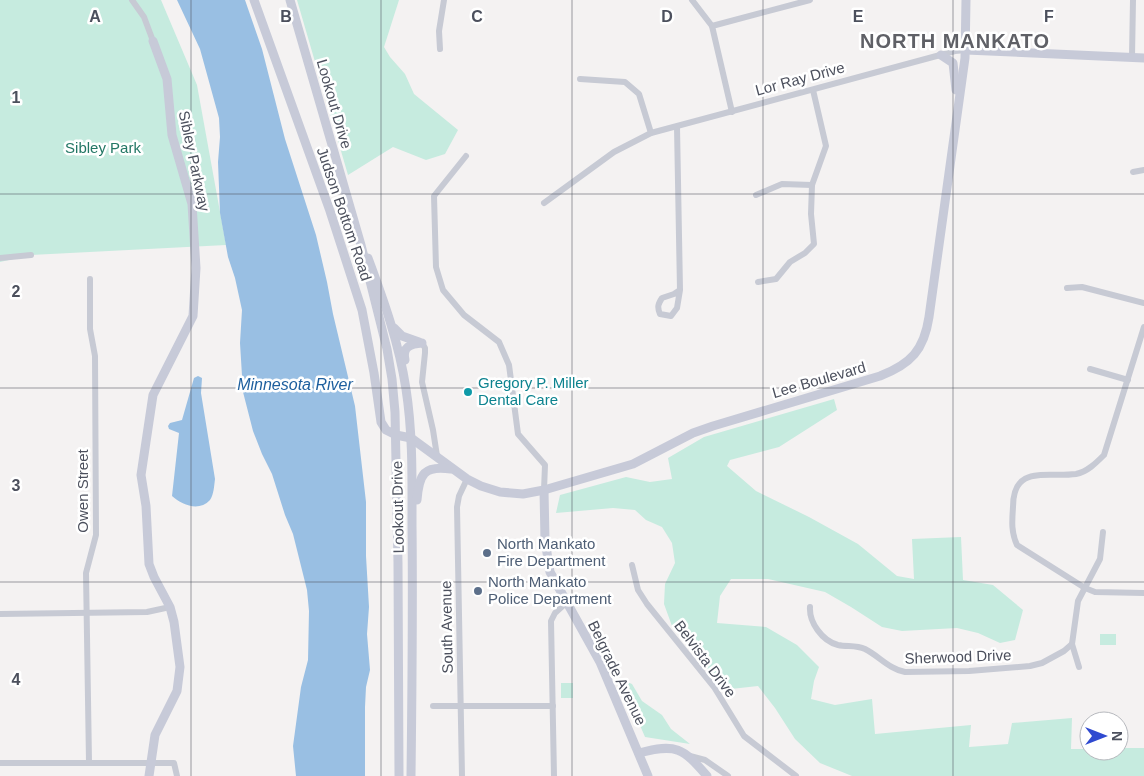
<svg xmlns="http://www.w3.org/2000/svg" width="1144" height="776" font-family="Arial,sans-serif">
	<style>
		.green { fill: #c6ebdf }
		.water { fill: #99bfe3 }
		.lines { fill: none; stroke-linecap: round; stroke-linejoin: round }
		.street { stroke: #c7cad4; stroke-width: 6 }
		.secondary { stroke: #c7cad8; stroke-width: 9 }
		.grid { fill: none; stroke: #4c505d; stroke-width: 1; stroke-opacity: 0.55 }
		.culture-dot { fill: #0f9aa8; stroke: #fff; stroke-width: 2 }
		.service-dot { fill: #5c6f8a; stroke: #fff; stroke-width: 2 }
		.labels { text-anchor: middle; stroke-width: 5; stroke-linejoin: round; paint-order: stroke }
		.street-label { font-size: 15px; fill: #4c505d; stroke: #fff }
		.park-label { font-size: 15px; fill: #237765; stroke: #fff }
		.culture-label { font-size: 15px; fill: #0d838f; stroke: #fff; text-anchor: start }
		.service-label { font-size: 15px; fill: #4e5e75; stroke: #fff; text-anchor: start }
		.water-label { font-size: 16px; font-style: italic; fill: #1e5f9e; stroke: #fff }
		.district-label { font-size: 20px; font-weight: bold; letter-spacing: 1px; fill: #5f6066; stroke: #fff }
		.grid-label { font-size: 16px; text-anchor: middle; font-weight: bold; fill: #4c505d; stroke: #fff; stroke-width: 5; stroke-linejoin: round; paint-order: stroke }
	</style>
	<rect width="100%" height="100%" fill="#f4f2f2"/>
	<g class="green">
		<polygon points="0,0 161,0 197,85 226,245 31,255 0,262"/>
		<polygon points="297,0 399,0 384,47 390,57 405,74 414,94 458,130 445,154 426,160 393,147 348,175"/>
		<polygon points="834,399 837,410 779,447 730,460 727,466 756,491 809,517 858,544 897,576 914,579 912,539 961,537 963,580 993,585 1023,610 1015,640 1000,643 978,633 957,628 902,631 882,627 851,607 825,592 768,579 731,579 720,596 717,623 766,627 797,645 819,667 814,681 811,699 835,705 872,699 875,734 971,725 969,747 1008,744 1012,723 1072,718 1071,749 1089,749 1089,751 1119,751 1119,748 1144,748 1144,776 852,776 820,763 795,739 775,708 758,686 731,689 709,671 672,626 664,604 665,584 675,563 672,543 662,527 646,520 635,510 613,508 556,513 560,495 626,477 650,482 672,479 668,458 704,437"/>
		<rect x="1100" y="634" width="16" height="11"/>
		<polygon points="620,679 632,684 642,701 662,715 671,729 690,744 645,737"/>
		<rect x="561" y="683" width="12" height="15"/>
	</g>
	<g class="water">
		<polygon points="177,0 245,0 262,49 285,139 316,235 327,282 333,314 355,406 366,502 366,556 369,607 367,634 370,670 366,687 365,707 365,776 296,776 293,746 301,687 308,660 309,611 307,590 293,534 285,515 272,474 262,454 253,431 243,392 240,343 242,310 235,278 228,257 220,213 218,162 220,137 219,118 200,49"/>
		<path d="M198 376 202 378 201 393 215 479C214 486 214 494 210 500 199 512 182 505 172 496L179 433 169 429 168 426 170 423 182 420 194 378Z"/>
	</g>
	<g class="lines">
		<g class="street">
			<polyline points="132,0 144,17 153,41"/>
			<polyline points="692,0 712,26 732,112"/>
			<polyline points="712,26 810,0"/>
			<polyline points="440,49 439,31 444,0"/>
			<polyline points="1132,57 1133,0"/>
			<polyline points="580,79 625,82 639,94 651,133"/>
			<path d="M677 127 680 290 674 294 662 298C658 304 657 307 660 314L671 316 677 308 680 290"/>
			<polyline points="466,156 434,196 436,267 443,290 464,315 499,342 509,365 518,434 545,465 544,490"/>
			<polyline points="1133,172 1144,170"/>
			<polyline points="756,195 782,184 812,185"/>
			<polyline points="544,203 614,152 651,133 955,51 966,50"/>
			<polyline points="0,258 31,255"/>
			<polyline points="758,282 776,279 790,262 805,253 814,244 811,214 812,185 826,146 813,90"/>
			<polyline points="1067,288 1082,287 1144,303"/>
			<path d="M1144 327 1104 455C1096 463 1087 472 1076 474 1046 478 1013 464 1013 507 1012 521 1011 532 1017 545L1085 588 1095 592 1144 593"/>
			<polyline points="422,343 425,348 425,353 422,382 433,430 437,456"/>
			<polyline points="1090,369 1128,380"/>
			<polyline points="632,565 638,590 647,604 714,687 744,736 796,776"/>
			<path d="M810 607C809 622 822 641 838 645 847 647 856 645 865 649 879 656 889 669 905 672L969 671 1030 666 1042 663 1064 651 1072 644 1078 601 1100 559 1103 532"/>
			<polyline points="0,614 147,612 170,607"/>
			<polyline points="1072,644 1079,667"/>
			<polyline points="433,706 553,706"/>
			<polyline points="690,756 705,760 728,776"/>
			<polyline points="89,762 86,573 96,535 95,356 90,329 90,279"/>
			<polyline points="0,763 174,763 177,776"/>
			<polyline points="462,776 457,507 459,496 467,479"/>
			<polyline points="554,776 551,621 555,613 566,603"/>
		</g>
		<g class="secondary">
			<path d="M254 0 330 211 362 310 374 373 381 422 386 430 396 435 411 438 467 479 481 486 500 492 523 494 544 490 633 464 693 433 713 426 880 376C911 364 924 350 929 317L965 58 966 0"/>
			<polyline points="290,0 361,245 387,349 392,379 395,412 398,563 399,776"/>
			<polyline points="966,50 1144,58"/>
			<polyline points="941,55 953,63 956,90"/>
			<path d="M368 258C384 301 399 343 406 389 413 434 412 480 412 525 413 609 412 693 411 776"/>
			<polyline points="394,328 402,336 419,342"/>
			<path d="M405 360C402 347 410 344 422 343"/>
			<polyline points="544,490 545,540 550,572 600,662 648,776"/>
			<path d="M417 500C419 474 424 465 451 469"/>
			<path d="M639 753C676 743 683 748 707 776"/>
			<polyline points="149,776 155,735 177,691 180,667 174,622 170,607 154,577 149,564 146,506 141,475 153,395 193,316 196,268 192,204 172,135 167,79 153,41"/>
		</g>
	</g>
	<path class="grid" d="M191 0V776M381 0V776M572 0V776M763 0V776M953 0V776M0 194H1144M0 388H1144M0 582H1144"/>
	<circle class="culture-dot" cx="468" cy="392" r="5"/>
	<g class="service-dot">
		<circle cx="487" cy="553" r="5"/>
		<circle cx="478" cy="591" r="5"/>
	</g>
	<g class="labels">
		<g class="street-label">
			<text transform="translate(800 79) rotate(-15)" y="5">Lor Ray Drive</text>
			<text transform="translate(334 104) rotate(74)" y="5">Lookout Drive</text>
			<text transform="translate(194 161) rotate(78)" y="5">Sibley Parkway</text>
			<text transform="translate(344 214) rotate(71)" y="5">Judson Bottom Road</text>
			<text transform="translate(819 380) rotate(-16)" y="5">Lee Boulevard</text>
			<text transform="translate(83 491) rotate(-90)" y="5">Owen Street</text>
			<text transform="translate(398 507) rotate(-91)" y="5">Lookout Drive</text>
			<text transform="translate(447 627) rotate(-91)" y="5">South Avenue</text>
			<text transform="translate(958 657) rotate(-2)" y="5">Sherwood Drive</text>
			<text transform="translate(705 659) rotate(53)" y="5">Belvista Drive</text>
			<text transform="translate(617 673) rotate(64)" y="5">Belgrade Avenue</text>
		</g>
		<g class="park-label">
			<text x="103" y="153">Sibley Park</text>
		</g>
		<g class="culture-label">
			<text x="478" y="388">Gregory P. Miller<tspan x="478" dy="17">Dental Care</tspan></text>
		</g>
		<g class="service-label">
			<text x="497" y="549">North Mankato<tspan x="497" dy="17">Fire Department</tspan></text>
			<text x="488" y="587">North Mankato<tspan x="488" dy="17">Police Department</tspan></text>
		</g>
		<g class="water-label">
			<text x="295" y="390">Minnesota River</text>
		</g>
		<g class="district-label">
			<text x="955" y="48">NORTH MANKATO</text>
		</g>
	</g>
	<g class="grid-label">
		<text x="95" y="22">A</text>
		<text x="286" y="22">B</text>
		<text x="477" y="22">C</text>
		<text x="667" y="22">D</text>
		<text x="858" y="22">E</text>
		<text x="1049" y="22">F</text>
		<text x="16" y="103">1</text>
		<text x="16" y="297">2</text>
		<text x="16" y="491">3</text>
		<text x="16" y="685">4</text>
	</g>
	<g transform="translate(1104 736) rotate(90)"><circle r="24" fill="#ffffff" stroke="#b7b9be"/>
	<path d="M0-4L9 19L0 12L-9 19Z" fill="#2f49d0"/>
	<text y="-8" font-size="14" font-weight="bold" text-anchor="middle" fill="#4c505d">N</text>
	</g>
</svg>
